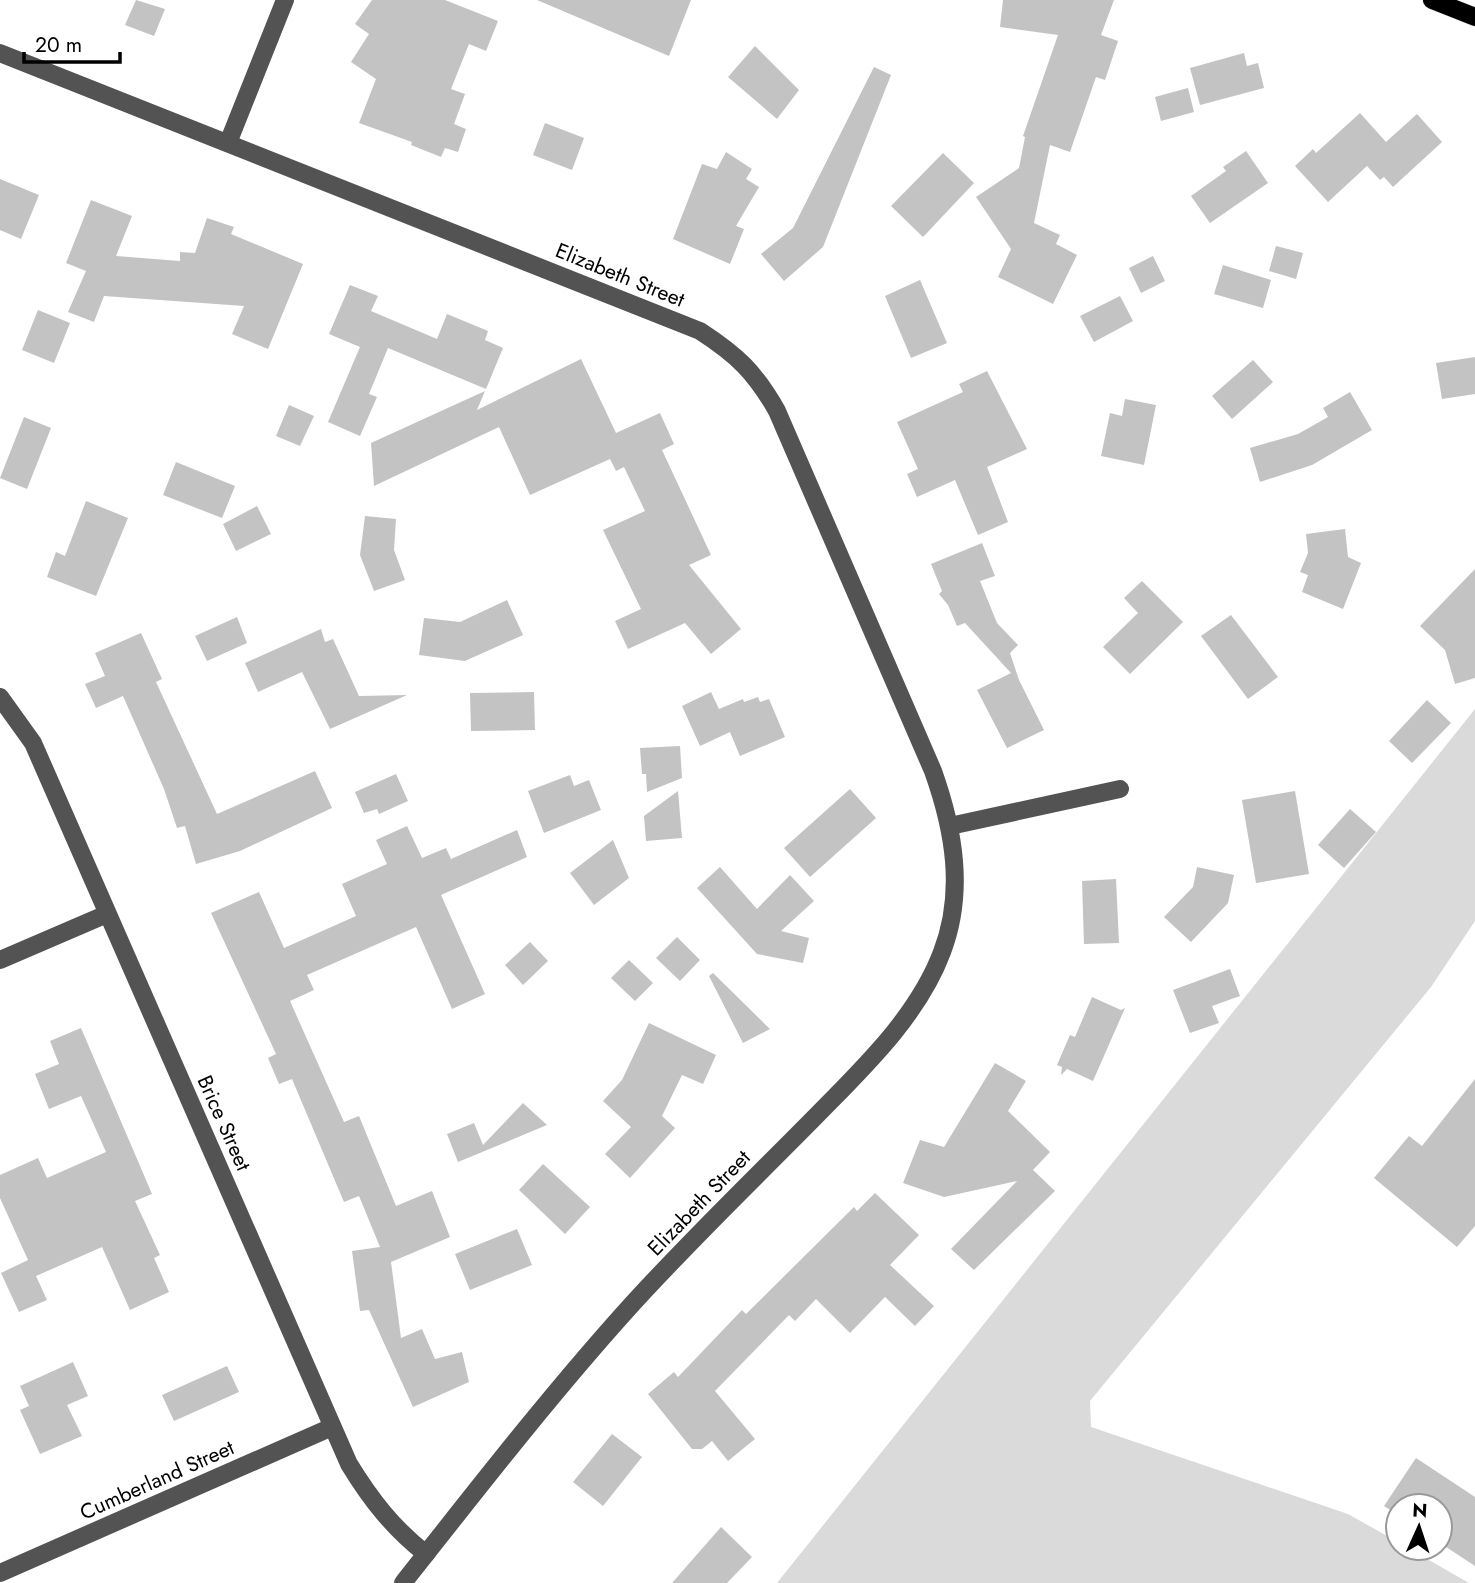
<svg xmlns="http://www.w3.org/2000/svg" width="1475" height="1583" font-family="Jost,sans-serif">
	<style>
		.green { fill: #dadada }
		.building { fill: #c3c3c3 }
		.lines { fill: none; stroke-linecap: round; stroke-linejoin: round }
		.major-casing { stroke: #dbdbdb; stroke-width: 19 }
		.minor { stroke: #535353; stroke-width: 18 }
		.major { stroke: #000; stroke-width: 18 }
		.labels { text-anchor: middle; stroke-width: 5; stroke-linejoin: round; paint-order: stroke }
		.street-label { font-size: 21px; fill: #000; stroke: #fff }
	</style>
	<rect width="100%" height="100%" fill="#fff"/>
	<polygon class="green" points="1475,709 1475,921 1431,987 1090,1401 1091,1427 1348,1514 1398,1542 1398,1548 1408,1548 1469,1583 777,1583"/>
	<g class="building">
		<polygon points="136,0 165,9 154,36 125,25"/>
		<polygon points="372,0 445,0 498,21 486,51 469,44 451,89 465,94 454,124 466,129 458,152 445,148 441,157 411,145 412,142 359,123 376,79 351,62 369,34 355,24"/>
		<polygon points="537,0 691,0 669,56"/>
		<polygon points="1003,0 1114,0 1101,35 1118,41 1105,80 1096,77 1070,152 1050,145 1034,223 1060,235 1056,244 1077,255 1053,304 998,277 1011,249 976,197 1019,168 1025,137 1023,136 1058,35 1000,27"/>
		<polygon points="755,46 799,90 777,119 728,77"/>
		<polygon points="1244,53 1247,66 1258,63 1264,88 1200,105 1190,68"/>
		<polygon points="874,67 891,75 823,247 784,281 761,254 793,228"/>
		<polygon points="1188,88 1194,112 1161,121 1155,97"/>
		<polygon points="1360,113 1386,142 1417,114 1442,142 1393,187 1384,177 1380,180 1367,166 1328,202 1295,166 1313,149 1316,153"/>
		<polygon points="545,123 584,138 572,170 533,155"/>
		<polygon points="1246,151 1268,183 1210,223 1191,196 1226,171 1223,167"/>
		<polygon points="726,152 752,169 746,179 759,187 736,226 744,229 730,264 673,239 702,164 717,169"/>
		<polygon points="943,153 974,183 923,237 891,206"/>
		<polygon points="0,179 39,195 21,239 0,230"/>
		<polygon points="91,200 132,216 116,256 180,261 180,252 195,253 207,218 234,227 231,234 303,264 268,349 232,334 244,306 104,296 94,322 68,312 86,271 66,263"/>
		<polygon points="1276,246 1303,253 1296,279 1269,271"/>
		<polygon points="1153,256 1165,281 1141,293 1129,268"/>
		<polygon points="1223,265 1271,280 1263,308 1214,294"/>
		<polygon points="920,280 947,343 911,358 885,296"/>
		<polygon points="350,285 378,296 371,311 437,339 447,314 488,331 485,340 503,348 486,389 388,348 369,394 377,397 360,436 328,422 360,347 329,334"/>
		<polygon points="1120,296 1133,321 1094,342 1080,316"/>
		<polygon points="38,310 70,323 54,363 22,350"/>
		<polygon points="1475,357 1475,394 1442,399 1436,363"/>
		<polygon points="581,359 616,433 660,413 674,444 662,450 711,555 689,565 741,629 711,654 685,623 628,649 615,621 641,609 603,530 645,511 624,467 616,471 610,459 530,495 499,427 374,486 371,443 485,391 477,410"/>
		<polygon points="1253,360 1273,382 1232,419 1212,396"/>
		<polygon points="987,371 1027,449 987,467 1008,522 978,535 955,480 917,497 907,474 918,469 897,422 963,392 959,384"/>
		<polygon points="1350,392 1372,430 1312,465 1260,482 1250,448 1298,434 1328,417 1323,408"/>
		<polygon points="1125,399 1156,405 1144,465 1101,456 1110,413 1122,416"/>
		<polygon points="289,405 314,416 300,446 276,436"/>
		<polygon points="24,417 51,428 27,489 0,478"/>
		<polygon points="176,462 235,486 222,518 163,495"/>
		<polygon points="86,501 128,518 96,596 47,577 56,552 65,556"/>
		<polygon points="257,506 271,534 236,551 223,524"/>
		<polygon points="365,516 396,519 394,550 405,580 374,591 360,555"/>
		<polygon points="1345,529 1348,557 1361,563 1343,609 1302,592 1308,575 1300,572 1308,553 1306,534"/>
		<polygon points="982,543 995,576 980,581 997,623 1018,645 1010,653 1019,680 1044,730 1007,748 977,690 1011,673 965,623 957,626 948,605 939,594 942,591 931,564"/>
		<polygon points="1475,569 1475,678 1455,684 1445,650 1420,626"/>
		<polygon points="1142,581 1183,622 1130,674 1103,647 1138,613 1124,598"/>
		<polygon points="507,600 523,635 465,661 419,655 424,618 460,622"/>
		<polygon points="1231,615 1278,677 1248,699 1201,636"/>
		<polygon points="237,617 247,643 207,661 195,636"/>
		<polygon points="321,629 325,642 333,639 359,696 407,695 330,729 302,672 258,692 245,663"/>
		<polygon points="141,633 162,679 156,682 217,814 315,771 332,808 240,851 196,864 185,826 177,828 164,789 123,696 96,708 85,684 105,676 95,653"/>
		<polygon points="534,692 535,730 471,731 470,693"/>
		<polygon points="711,692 719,709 743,699 744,702 758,697 760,702 769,699 785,737 740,756 730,732 700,746 682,706"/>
		<polygon points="1427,700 1451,723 1412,763 1389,741"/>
		<polygon points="680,746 682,778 647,792 646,774 642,774 640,748"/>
		<polygon points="396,774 408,801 379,814 377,809 364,813 355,792"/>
		<polygon points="570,775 574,786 589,780 601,810 544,833 528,791"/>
		<polygon points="850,789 876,818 810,877 784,848"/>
		<polygon points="678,791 682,838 646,841 644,816"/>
		<polygon points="1295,791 1309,874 1256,883 1242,800"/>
		<polygon points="1350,809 1376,832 1344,868 1318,845"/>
		<polygon points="407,826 422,858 446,848 451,859 517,830 527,857 441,895 485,994 452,1009 416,927 307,975 314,990 290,1001 344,1122 359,1116 396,1206 432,1191 450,1237 391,1262 401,1338 422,1329 435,1359 462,1352 469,1382 413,1407 369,1310 360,1311 352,1251 380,1247 359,1196 344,1202 292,1079 279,1084 268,1058 276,1054 211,913 259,892 284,948 356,916 342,884 387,864 376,840"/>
		<polygon points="613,840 629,878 594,905 570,873"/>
		<polygon points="720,867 757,909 790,875 814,901 781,931 809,938 803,963 757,954 697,888"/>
		<polygon points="1197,867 1234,875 1228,903 1191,942 1164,917 1193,887"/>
		<polygon points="1116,879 1119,943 1084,944 1082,881"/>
		<polygon points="677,937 700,960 680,981 656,958"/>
		<polygon points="530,942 548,961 523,985 505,965"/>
		<polygon points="629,960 653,983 635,1001 611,978"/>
		<polygon points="1230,969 1240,996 1212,1006 1219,1023 1190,1033 1173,990"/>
		<polygon points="713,973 770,1029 743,1043 709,976"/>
		<polygon points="1092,997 1121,1010 1125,1008 1093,1081 1067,1069 1061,1075 1062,1067 1057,1065 1070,1035 1075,1037"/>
		<polygon points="649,1023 716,1055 703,1084 682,1075 662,1116 675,1128 630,1178 605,1154 631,1127 603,1101 622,1080"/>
		<polygon points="81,1028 152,1194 135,1201 160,1255 154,1258 169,1292 130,1310 102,1247 36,1276 47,1300 19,1312 1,1273 28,1260 0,1198 0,1175 38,1158 47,1178 106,1152 81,1096 49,1109 35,1074 59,1064 50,1041"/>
		<polygon points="995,1063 1026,1081 1008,1111 1050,1152 1033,1170 1055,1191 974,1270 951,1249 1017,1181 944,1197 903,1183 920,1140 944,1147"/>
		<polygon points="1475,1079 1475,1226 1457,1247 1374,1178 1409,1136 1422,1146"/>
		<polygon points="523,1103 547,1125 458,1162 447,1134 474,1123 483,1145"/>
		<polygon points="543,1164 590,1207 565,1234 519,1190"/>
		<polygon points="875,1193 919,1235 890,1265 934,1306 915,1326 885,1297 850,1333 816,1299 795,1321 789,1315 715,1391 755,1439 728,1461 712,1441 702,1449 692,1449 648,1394 674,1372 678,1377 742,1310 746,1314 854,1207 857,1211"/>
		<polygon points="517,1229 532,1265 470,1290 455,1254"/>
		<polygon points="73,1362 88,1396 67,1405 82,1436 40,1454 20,1410 29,1406 20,1386"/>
		<polygon points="227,1366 239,1392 174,1421 162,1395"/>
		<polygon points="612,1434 642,1457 603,1506 573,1482"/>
		<polygon points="1416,1458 1475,1497 1475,1566 1440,1543 1440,1506 1398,1506 1398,1515 1384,1506"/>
		<polygon points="721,1527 752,1557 727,1583 672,1583"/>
	</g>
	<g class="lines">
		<defs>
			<polyline id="major" points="1432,0 1475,17"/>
		</defs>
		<use href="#major" class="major-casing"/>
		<g class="minor">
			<path d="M0 53 700 331C737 355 755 372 777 411L933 771C954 830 965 892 942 952 918 1016 864 1067 817 1115 753 1180 686 1244 625 1312 547 1399 475 1492 403 1583"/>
			<polyline points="228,143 285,0"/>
			<path d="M0 697 33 743 349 1464C371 1500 393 1528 426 1554"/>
			<polyline points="950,826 1120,789"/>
			<polyline points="0,960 107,914"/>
			<polyline points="0,1573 332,1427"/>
		</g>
		<use href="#major" class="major"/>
	</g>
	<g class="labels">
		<g class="street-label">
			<text transform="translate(620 275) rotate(22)" y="7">Elizabeth Street</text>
			<text transform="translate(224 1123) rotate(66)" y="7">Brice Street</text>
			<text transform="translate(699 1203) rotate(-46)" y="7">Elizabeth Street</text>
			<text transform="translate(157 1480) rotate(-24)" y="7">Cumberland Street</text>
		</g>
	</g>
	<g transform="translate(1419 1527) rotate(3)"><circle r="33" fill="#ffffff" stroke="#999999" stroke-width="2"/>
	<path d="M0-5L12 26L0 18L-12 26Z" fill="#000000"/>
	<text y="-10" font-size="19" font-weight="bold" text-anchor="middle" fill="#000000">N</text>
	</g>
	<path d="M24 52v10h96v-10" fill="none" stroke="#000000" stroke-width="3.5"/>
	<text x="35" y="52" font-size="21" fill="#000000" stroke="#ffffff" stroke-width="5" paint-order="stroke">20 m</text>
</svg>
